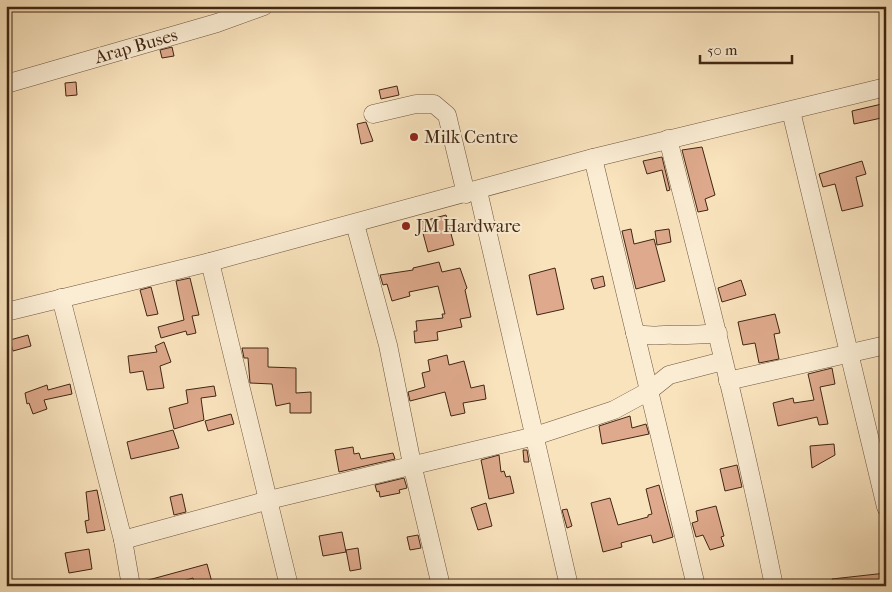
<svg xmlns="http://www.w3.org/2000/svg" width="892" height="592" font-family="'IM FELL French Canon',serif">
	<style>
		.building { fill: #dea98c; stroke: #402613 }
		.lines { fill: none; stroke-linecap: round; stroke-linejoin: round }
		.minor-casing { stroke: #6e553e; stroke-width: 19 }
		.minor { stroke: #fbedd4; stroke-width: 18 }
		.poi-dot { fill: #8f2418; stroke: #fbedd4; stroke-width: 2 }
		.labels { text-anchor: middle; stroke-width: 4; stroke-linejoin: round; paint-order: stroke }
		.street-label { font-size: 18px; fill: #402613; stroke: #fbedd4 }
		.poi-label { font-size: 18px; fill: #402613; stroke: #fbedd4; text-anchor: start }
	</style>
	<rect width="100%" height="100%" fill="#f9e3bd"/>
	<filter id="stains"><feTurbulence type="fractalNoise" baseFrequency=".004" numOctaves="4"/><feColorMatrix values="0 0 0 0 .2 0 0 0 0 .09 0 0 0 0 .02 0 0 0 .5 -.17"/></filter>
	<radialGradient id="worn" r=".72"><stop offset=".6" stop-color="#630" stop-opacity="0"/><stop offset="1" stop-color="#630" stop-opacity=".3"/></radialGradient>
	<g class="building">
		<polygon points="172,47 174,56 162,58 160,50"/>
		<polygon points="76,82 77,95 66,96 65,83"/>
		<polygon points="397,86 399,95 381,99 379,90"/>
		<polygon points="886,103 886,117 854,124 852,111"/>
		<polygon points="366,122 373,141 361,144 357,124"/>
		<polygon points="702,147 715,195 705,199 708,210 698,212 682,150"/>
		<polygon points="662,157 670,190 667,191 662,170 647,174 643,161"/>
		<polygon points="862,161 866,174 856,177 863,206 842,211 835,184 823,187 819,174"/>
		<polygon points="446,215 454,245 428,252 420,222"/>
		<polygon points="631,229 634,244 654,239 665,281 636,289 622,231"/>
		<polygon points="669,229 671,242 657,245 655,231"/>
		<polygon points="439,262 442,272 460,268 467,288 465,290 471,317 460,319 462,327 437,332 438,340 415,343 414,331 417,331 416,321 443,318 442,314 445,314 438,286 409,292 410,296 392,301 387,284 383,285 380,275 413,270 413,268"/>
		<polygon points="555,268 564,309 537,315 529,275"/>
		<polygon points="603,276 605,286 594,289 591,279"/>
		<polygon points="190,278 199,315 192,316 196,333 187,335 186,331 161,338 158,327 184,320 176,281"/>
		<polygon points="741,280 746,295 722,302 718,288"/>
		<polygon points="151,287 158,314 147,316 140,290"/>
		<polygon points="775,314 780,333 774,334 779,359 759,363 755,343 743,345 738,322"/>
		<polygon points="28,335 31,346 13,351 10,340"/>
		<polygon points="164,342 171,362 160,366 164,388 147,390 143,371 130,373 128,356 157,352 155,346"/>
		<polygon points="242,348 268,348 268,367 296,368 296,393 311,392 311,413 290,413 290,403 276,406 272,384 250,383 248,358 244,358"/>
		<polygon points="447,355 449,365 464,361 471,388 484,385 486,399 463,403 465,413 451,416 445,392 410,401 408,392 425,387 422,373 430,371 428,360"/>
		<polygon points="832,368 835,384 820,387 828,424 819,425 817,417 778,426 773,403 793,398 794,403 814,400 808,374"/>
		<polygon points="70,384 72,394 44,400 47,409 33,414 29,403 27,404 25,393 47,385 48,390"/>
		<polygon points="214,386 216,396 201,398 204,420 174,429 169,408 188,403 186,390"/>
		<polygon points="231,414 234,424 208,431 205,421"/>
		<polygon points="630,416 632,428 646,424 649,434 602,444 599,426"/>
		<polygon points="173,430 179,448 131,459 127,442"/>
		<polygon points="834,444 835,455 812,468 810,446"/>
		<polygon points="353,447 354,454 359,453 361,459 393,453 395,459 339,472 335,450"/>
		<polygon points="523,450 527,450 529,462 524,462"/>
		<polygon points="499,455 501,472 504,471 506,477 510,476 514,493 489,499 481,460"/>
		<polygon points="737,465 742,487 725,491 720,469"/>
		<polygon points="404,478 407,488 399,490 400,493 380,497 379,491 377,492 375,485"/>
		<polygon points="659,485 673,537 653,543 651,535 621,543 622,547 603,552 591,503 610,498 618,525 648,517 648,515 652,514 646,489"/>
		<polygon points="97,490 105,530 87,533 85,521 89,520 86,492"/>
		<polygon points="182,494 186,512 174,515 170,497"/>
		<polygon points="486,503 492,526 478,530 471,508"/>
		<polygon points="716,506 724,536 721,537 724,546 710,550 703,535 696,537 692,523 698,521 696,511"/>
		<polygon points="567,509 572,526 567,528 562,510"/>
		<polygon points="342,532 346,552 323,556 319,536"/>
		<polygon points="418,535 421,548 410,550 407,537"/>
		<polygon points="358,548 361,569 350,571 346,550"/>
		<polygon points="89,549 92,569 69,573 65,553"/>
		<polygon points="207,564 213,586 195,586 193,578 165,586 141,586 141,582"/>
		<polygon points="886,573 886,582 833,586 832,579"/>
	</g>
	<g class="lines">
		<defs>
			<g id="minor">
				<polyline points="6,84 217,23 264,6"/>
				<polyline points="791,111 886,507"/>
				<polyline points="373,114 416,104 434,104 447,115 466,194"/>
				<path d="M668 139C706 287 744 436 774 586"/>
				<polyline points="593,158 696,586"/>
				<polyline points="478,191 569,586"/>
				<polyline points="355,224 388,345 412,464 441,586"/>
				<polyline points="210,262 289,586"/>
				<polyline points="61,298 123,540 131,586"/>
				<polyline points="6,312 210,262 593,158 886,87"/>
				<path d="M635 333C651 338 659 334 674 335 690 335 702 335 718 333"/>
				<polyline points="728,381 886,345"/>
				<polyline points="123,540 269,500 535,436 614,410 649,391 669,375 723,361"/>
			</g>
		</defs>
		<use href="#minor" class="minor-casing"/>
		<use href="#minor" class="minor"/>
	</g>
	<g class="poi-dot">
		<circle cx="414" cy="137" r="5"/>
		<circle cx="406" cy="226" r="5"/>
	</g>
	<g class="labels">
		<g class="street-label">
			<text transform="translate(136 46) rotate(-16)" y="6">Arap Buses</text>
		</g>
		<g class="poi-label">
			<text x="424" y="143">Milk Centre</text>
			<text x="416" y="232">JM Hardware</text>
		</g>
	</g>
	<rect width="892" height="592" fill="none" stroke="#f9e3bd" stroke-width="25"/>
	<rect x="8" y="8" width="877" height="577" fill="none" stroke="#402613" stroke-width="2.5"/>
	<rect x="12" y="12" width="867" height="567" fill="none" stroke="#402613"/>
	<path d="M700 55v8h92v-8" fill="none" stroke="#402613" stroke-width="2.5"/>
	<text x="707" y="55" font-size="15" fill="#402613" stroke="#fbedd4" stroke-width="4" paint-order="stroke">50 m</text>
	<rect width="100%" height="100%" filter="url(#stains)"/>
	<rect width="100%" height="100%" fill="url(#worn)"/>
</svg>
